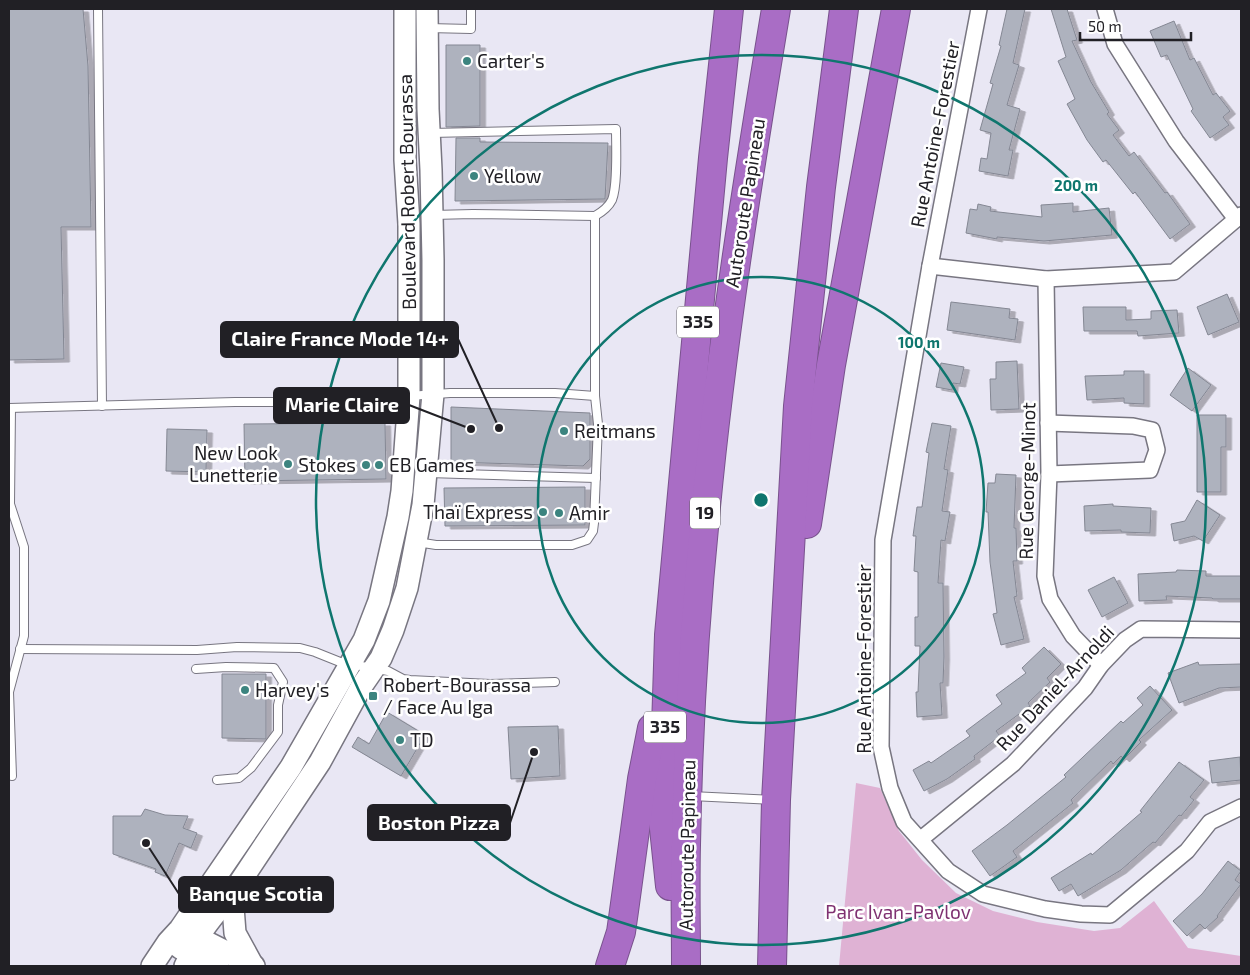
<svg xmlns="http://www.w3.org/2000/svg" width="1250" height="975" font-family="'Exo 2',sans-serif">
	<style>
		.green { fill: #dfb2d4 }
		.building { fill: #aeb2be; stroke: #848793; filter: url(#shadow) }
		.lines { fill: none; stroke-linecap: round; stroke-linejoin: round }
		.lane-casing { stroke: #787681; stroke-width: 10 }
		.street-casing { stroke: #787681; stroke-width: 18 }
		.secondary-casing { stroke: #787681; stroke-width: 24 }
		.highway-casing { stroke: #79528d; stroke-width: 30 }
		.lane { stroke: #fff; stroke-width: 8 }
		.street { stroke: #fff; stroke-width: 15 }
		.secondary { stroke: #fff; stroke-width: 21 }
		.highway { stroke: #a96dc5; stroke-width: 28 }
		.ring { fill: none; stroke: #0f766e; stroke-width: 2.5 }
		.poi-dot { fill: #3c847f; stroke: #fff; stroke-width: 2 }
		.labels { text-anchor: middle; stroke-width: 5; stroke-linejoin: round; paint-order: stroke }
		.shield { fill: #fff; stroke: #646366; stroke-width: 1 }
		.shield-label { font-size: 18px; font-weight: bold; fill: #212025 }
		.poi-label { font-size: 19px; fill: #212025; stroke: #fff; text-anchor: start }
		.street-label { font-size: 19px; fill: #212025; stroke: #fff }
		.park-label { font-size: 19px; fill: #7f3171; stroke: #fff }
		.centre { fill: #0f766e; stroke: #fff; stroke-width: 2.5 }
		.ring-label { font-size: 15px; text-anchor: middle; font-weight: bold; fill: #0f766e; stroke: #fff; stroke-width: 5; stroke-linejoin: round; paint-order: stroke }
		.leader { fill: none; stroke: #212025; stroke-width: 2 }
		.callout-dot { fill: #212025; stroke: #fff; stroke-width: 2 }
		.callout { fill: #212025; stroke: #212025; stroke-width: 2 }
		.callout-label { font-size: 20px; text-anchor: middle; font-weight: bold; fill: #fff }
	</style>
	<defs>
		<filter id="shadow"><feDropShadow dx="5.5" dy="3" stdDeviation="0" flood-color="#0004"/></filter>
	</defs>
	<rect width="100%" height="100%" fill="#e9e7f4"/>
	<polygon class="green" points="856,783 880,788 899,831 922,860 956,893 993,911 1037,922 1094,931 1120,928 1154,901 1188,948 1241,956 1241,966 839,966"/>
	<g class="building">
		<polygon points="9,9 83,9 88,66 91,227 61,227 64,359 9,360"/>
		<polygon points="1007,9 1025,9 1013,63 1019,65 1007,105 1020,109 1009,150 1013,150 1008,176 979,171 981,158 987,159 991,133 980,130 993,84 990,83 1001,46 999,45"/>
		<polygon points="1051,9 1067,9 1077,40 1072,41 1091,82 1109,112 1107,114 1119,130 1113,135 1129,156 1134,152 1165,193 1167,192 1190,224 1170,239 1135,192 1133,194 1106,160 1103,162 1087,140 1067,104 1075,99 1058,61 1066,57"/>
		<polygon points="1174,21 1190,60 1194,58 1213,95 1216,93 1230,111 1223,117 1229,125 1210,138 1191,111 1193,109 1167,55 1161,57 1150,31"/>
		<polygon points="446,45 480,45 480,126 446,127"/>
		<polygon points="456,138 480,138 480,142 608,143 605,199 455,201"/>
		<polygon points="1073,203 1073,212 1109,208 1112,235 1044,241 997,237 997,239 966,233 970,209 977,210 978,204 991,207 990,211 1042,217 1041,205"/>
		<polygon points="1227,294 1239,322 1208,335 1197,307"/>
		<polygon points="951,302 1010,309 1009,318 1018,319 1015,340 947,330"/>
		<polygon points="1083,307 1126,307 1126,320 1151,319 1151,311 1177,310 1179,333 1138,336 1137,331 1084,331"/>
		<polygon points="1017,361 1019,409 991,410 990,379 996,379 996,362"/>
		<polygon points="941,363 964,367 960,384 953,383 952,390 936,387"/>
		<polygon points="1188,368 1211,385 1192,411 1170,395"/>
		<polygon points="1124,371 1144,371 1144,404 1124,403 1124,398 1087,400 1085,376 1124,375"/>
		<polygon points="451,407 590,413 590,459 583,466 451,462"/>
		<polygon points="1197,415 1226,415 1226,447 1221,447 1221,492 1197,492"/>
		<polygon points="385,423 386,479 245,481 244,424"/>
		<polygon points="932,423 951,426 944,469 948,470 942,511 950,512 945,541 941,540 938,583 943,583 944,657 943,683 940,683 942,715 917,717 916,692 918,692 920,646 915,646 915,617 918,617 918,572 914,571 916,536 913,536 917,507 922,507 929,453 926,452"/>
		<polygon points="167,429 207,430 206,472 166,471"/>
		<polygon points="996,474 1016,475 1014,528 1016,528 1017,561 1013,561 1017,596 1014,597 1024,639 1001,645 993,614 997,613 990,562 988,512 986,512 988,483 995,483"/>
		<polygon points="585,487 585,525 445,526 444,488"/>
		<polygon points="1197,500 1220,515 1203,541 1194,536 1174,541 1171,524 1185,521"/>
		<polygon points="1113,504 1113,506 1151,508 1150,533 1121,532 1121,530 1085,531 1084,506"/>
		<polygon points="1177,570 1206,571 1206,576 1241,576 1241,599 1213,599 1212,598 1166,596 1167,600 1139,601 1138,574 1176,572"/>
		<polygon points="1114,577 1128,603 1102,617 1088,590"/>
		<polygon points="1044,647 1061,664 1047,678 1050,682 1028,703 1030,706 996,731 1000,736 974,756 975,759 947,779 924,791 913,770 929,761 931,763 970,736 966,731 1002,704 996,695 1026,673 1022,668"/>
		<polygon points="1198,662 1199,665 1241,664 1241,687 1219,688 1179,703 1168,673"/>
		<polygon points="222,674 266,674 266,739 222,738"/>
		<polygon points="1150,686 1172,710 1139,740 1141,742 1124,759 1121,756 1113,764 1111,761 1071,800 1073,803 1013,851 1017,857 990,876 972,851 1007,825 1066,777 1064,775 1121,721 1123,723 1143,705 1137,698"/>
		<polygon points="387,712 425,735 401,776 352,747 358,737 369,744"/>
		<polygon points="558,726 560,776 511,779 508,727"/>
		<polygon points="1240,757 1241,780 1212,783 1209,761"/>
		<polygon points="1179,762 1204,780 1190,797 1194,800 1181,816 1179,815 1155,843 1153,842 1121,870 1078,896 1071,884 1059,891 1051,878 1091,853 1092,855 1142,812 1140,811"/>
		<polygon points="145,809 165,815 188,816 183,828 197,833 191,848 179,843 165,876 155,872 156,869 113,854 113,816 141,816"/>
		<polygon points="1228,861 1241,871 1235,880 1241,884 1217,916 1218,917 1205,929 1200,924 1187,936 1173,921 1202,894"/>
	</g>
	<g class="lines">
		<defs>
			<g id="lane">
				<polyline points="98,9 102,406"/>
				<polyline points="428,28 471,29 471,9"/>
				<path d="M431 133 616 129C616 147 618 185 612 200 608 208 602 212 595 216L473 214 433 215"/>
				<polyline points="9,408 235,402 384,402 409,396 450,393 555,393 595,396"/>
				<polyline points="11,408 10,504 24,547 24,636 9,692 12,776"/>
				<polyline points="428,473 596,478"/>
				<polyline points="417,542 436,545 572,545 587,540 593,531 594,523 598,424 595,396 595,216"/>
				<polyline points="20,649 197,650 237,647 300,648 315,652 340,662 388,671 403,679 410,680 490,684 555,682"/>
				<polyline points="196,669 226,667 274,668 283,682 278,705 278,732 251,768 239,778 217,780"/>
				<polyline points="691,796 772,800"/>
			</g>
			<g id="street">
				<polyline points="979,9 930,266 883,540 881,747 890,788 904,822 948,871 983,894 1045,909 1081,914 1110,915 1187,851 1210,822 1241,807"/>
				<polyline points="1105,9 1115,44 1176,141 1236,219"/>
				<polyline points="930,266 1046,279 1174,272 1241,215"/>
				<polyline points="1046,279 1049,474 1045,576 1050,599 1073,636 1101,665"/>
				<polyline points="1048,423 1133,426 1152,430 1157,450 1150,470 1049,474"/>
				<polyline points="921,839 1013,764 1085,688 1101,665 1125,640 1141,629 1241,630"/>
			</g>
			<g id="secondary">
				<polyline points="232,894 235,933 253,966"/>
				<polyline points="187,932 254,966"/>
				<polyline points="180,948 218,966"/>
				<polyline points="152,966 168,942 180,929 291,767 364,640 379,601 398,517 402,491 409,396 409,224 405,160 405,9"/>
				<path d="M185 966C190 957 193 948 198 938 207 922 220 908 232 894L320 762 361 687 381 658 393 630 407 588 423 505 433 394V260L431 170 428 109 427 9"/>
			</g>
			<g id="highway">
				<polyline points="807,524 831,365 896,9"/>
				<polyline points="670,886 663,819 669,635 713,158 729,9"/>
				<polyline points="610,966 621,932 624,911 642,779 652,728"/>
				<path d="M686 966C686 926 685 886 686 845 688 736 694 626 705 517 721 346 748 177 776 9"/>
				<polyline points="772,966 776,800 798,406 821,187 844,9"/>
			</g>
		</defs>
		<use href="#lane" class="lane-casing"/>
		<use href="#street" class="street-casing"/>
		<use href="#secondary" class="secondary-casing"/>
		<use href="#highway" class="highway-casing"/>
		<use href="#lane" class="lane"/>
		<use href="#street" class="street"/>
		<use href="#secondary" class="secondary"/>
		<use href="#highway" class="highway"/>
	</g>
	<g class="ring">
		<circle cx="761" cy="500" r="223"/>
		<circle cx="761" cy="500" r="445"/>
	</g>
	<g class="poi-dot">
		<circle cx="467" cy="61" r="5"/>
		<circle cx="474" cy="176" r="5"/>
		<circle cx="564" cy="431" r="5"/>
		<circle cx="288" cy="464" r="5"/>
		<circle cx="366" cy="465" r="5"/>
		<circle cx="379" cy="465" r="5"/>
		<circle cx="543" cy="512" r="5"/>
		<circle cx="559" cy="513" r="5"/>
		<circle cx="245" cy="690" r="5"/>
		<rect x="368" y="691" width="10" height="10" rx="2.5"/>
		<circle cx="400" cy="740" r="5"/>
	</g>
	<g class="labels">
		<g class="shield">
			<rect x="677" y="306.5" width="42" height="31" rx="4"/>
			<rect x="690" y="497.5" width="30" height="31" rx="4"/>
			<rect x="644" y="711.5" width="42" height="31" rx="4"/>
		</g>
		<g class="shield-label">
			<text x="698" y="328">335</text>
			<text x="705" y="519">19</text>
			<text x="665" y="733">335</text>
		</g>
		<g class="poi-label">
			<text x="477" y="68">Carter's</text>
			<text x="484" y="183">Yellow</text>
			<text x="574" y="438">Reitmans</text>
			<text x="278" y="460" text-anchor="end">New Look<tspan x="278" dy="22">Lunetterie</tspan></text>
			<text x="356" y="472" text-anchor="end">Stokes</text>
			<text x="389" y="472">EB Games</text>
			<text x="533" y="519" text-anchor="end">Thaï Express</text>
			<text x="569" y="520">Amir</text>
			<text x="383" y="692">Robert-Bourassa<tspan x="383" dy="22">/ Face Au Iga</tspan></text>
			<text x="255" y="697">Harvey's</text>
			<text x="410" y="747">TD</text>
		</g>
		<g class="street-label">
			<text transform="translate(935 134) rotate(-79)" y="7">Rue Antoine-Forestier</text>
			<text transform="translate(407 192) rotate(-91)" y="7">Boulevard Robert Bourassa</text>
			<text transform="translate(745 203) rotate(-81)" y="7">Autoroute Papineau</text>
			<text transform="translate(1027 481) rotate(-89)" y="7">Rue George-Minot</text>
			<text transform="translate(864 659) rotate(-90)" y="7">Rue Antoine-Forestier</text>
			<text transform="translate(1055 688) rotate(-47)" y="7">Rue Daniel-Arnoldi</text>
			<text transform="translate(687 845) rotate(-89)" y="7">Autoroute Papineau</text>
		</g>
		<g class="park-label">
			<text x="898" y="919">Parc Ivan-Pavlov</text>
		</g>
	</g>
	<circle cx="761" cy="500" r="8" class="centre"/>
	<g class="ring-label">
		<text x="1076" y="191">200 m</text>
		<text x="919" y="348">100 m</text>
	</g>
	<path class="leader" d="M499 428L458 339M471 429L409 405M534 752L510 823M146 843L179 894"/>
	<g class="callout-dot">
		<circle cx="499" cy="428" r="5"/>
		<circle cx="471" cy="429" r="5"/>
		<circle cx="534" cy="752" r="5"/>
		<circle cx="146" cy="843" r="5"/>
	</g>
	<g class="callout">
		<rect x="221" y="322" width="237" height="35" rx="5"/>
		<rect x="274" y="388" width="135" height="35" rx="5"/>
		<rect x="368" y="805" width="142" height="35" rx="5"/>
		<rect x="179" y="877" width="154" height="35" rx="5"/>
	</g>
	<g class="callout-label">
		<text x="340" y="346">Claire France Mode 14+</text>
		<text x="342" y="412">Marie Claire</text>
		<text x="439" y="830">Boston Pizza</text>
		<text x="256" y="901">Banque Scotia</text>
	</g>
	<rect width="1250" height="975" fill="none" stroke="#212025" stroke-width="20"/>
	<path d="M1080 32v8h111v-8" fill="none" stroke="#212025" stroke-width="2.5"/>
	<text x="1088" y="32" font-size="15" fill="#212025" stroke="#ffffff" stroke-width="4" paint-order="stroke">50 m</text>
</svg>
